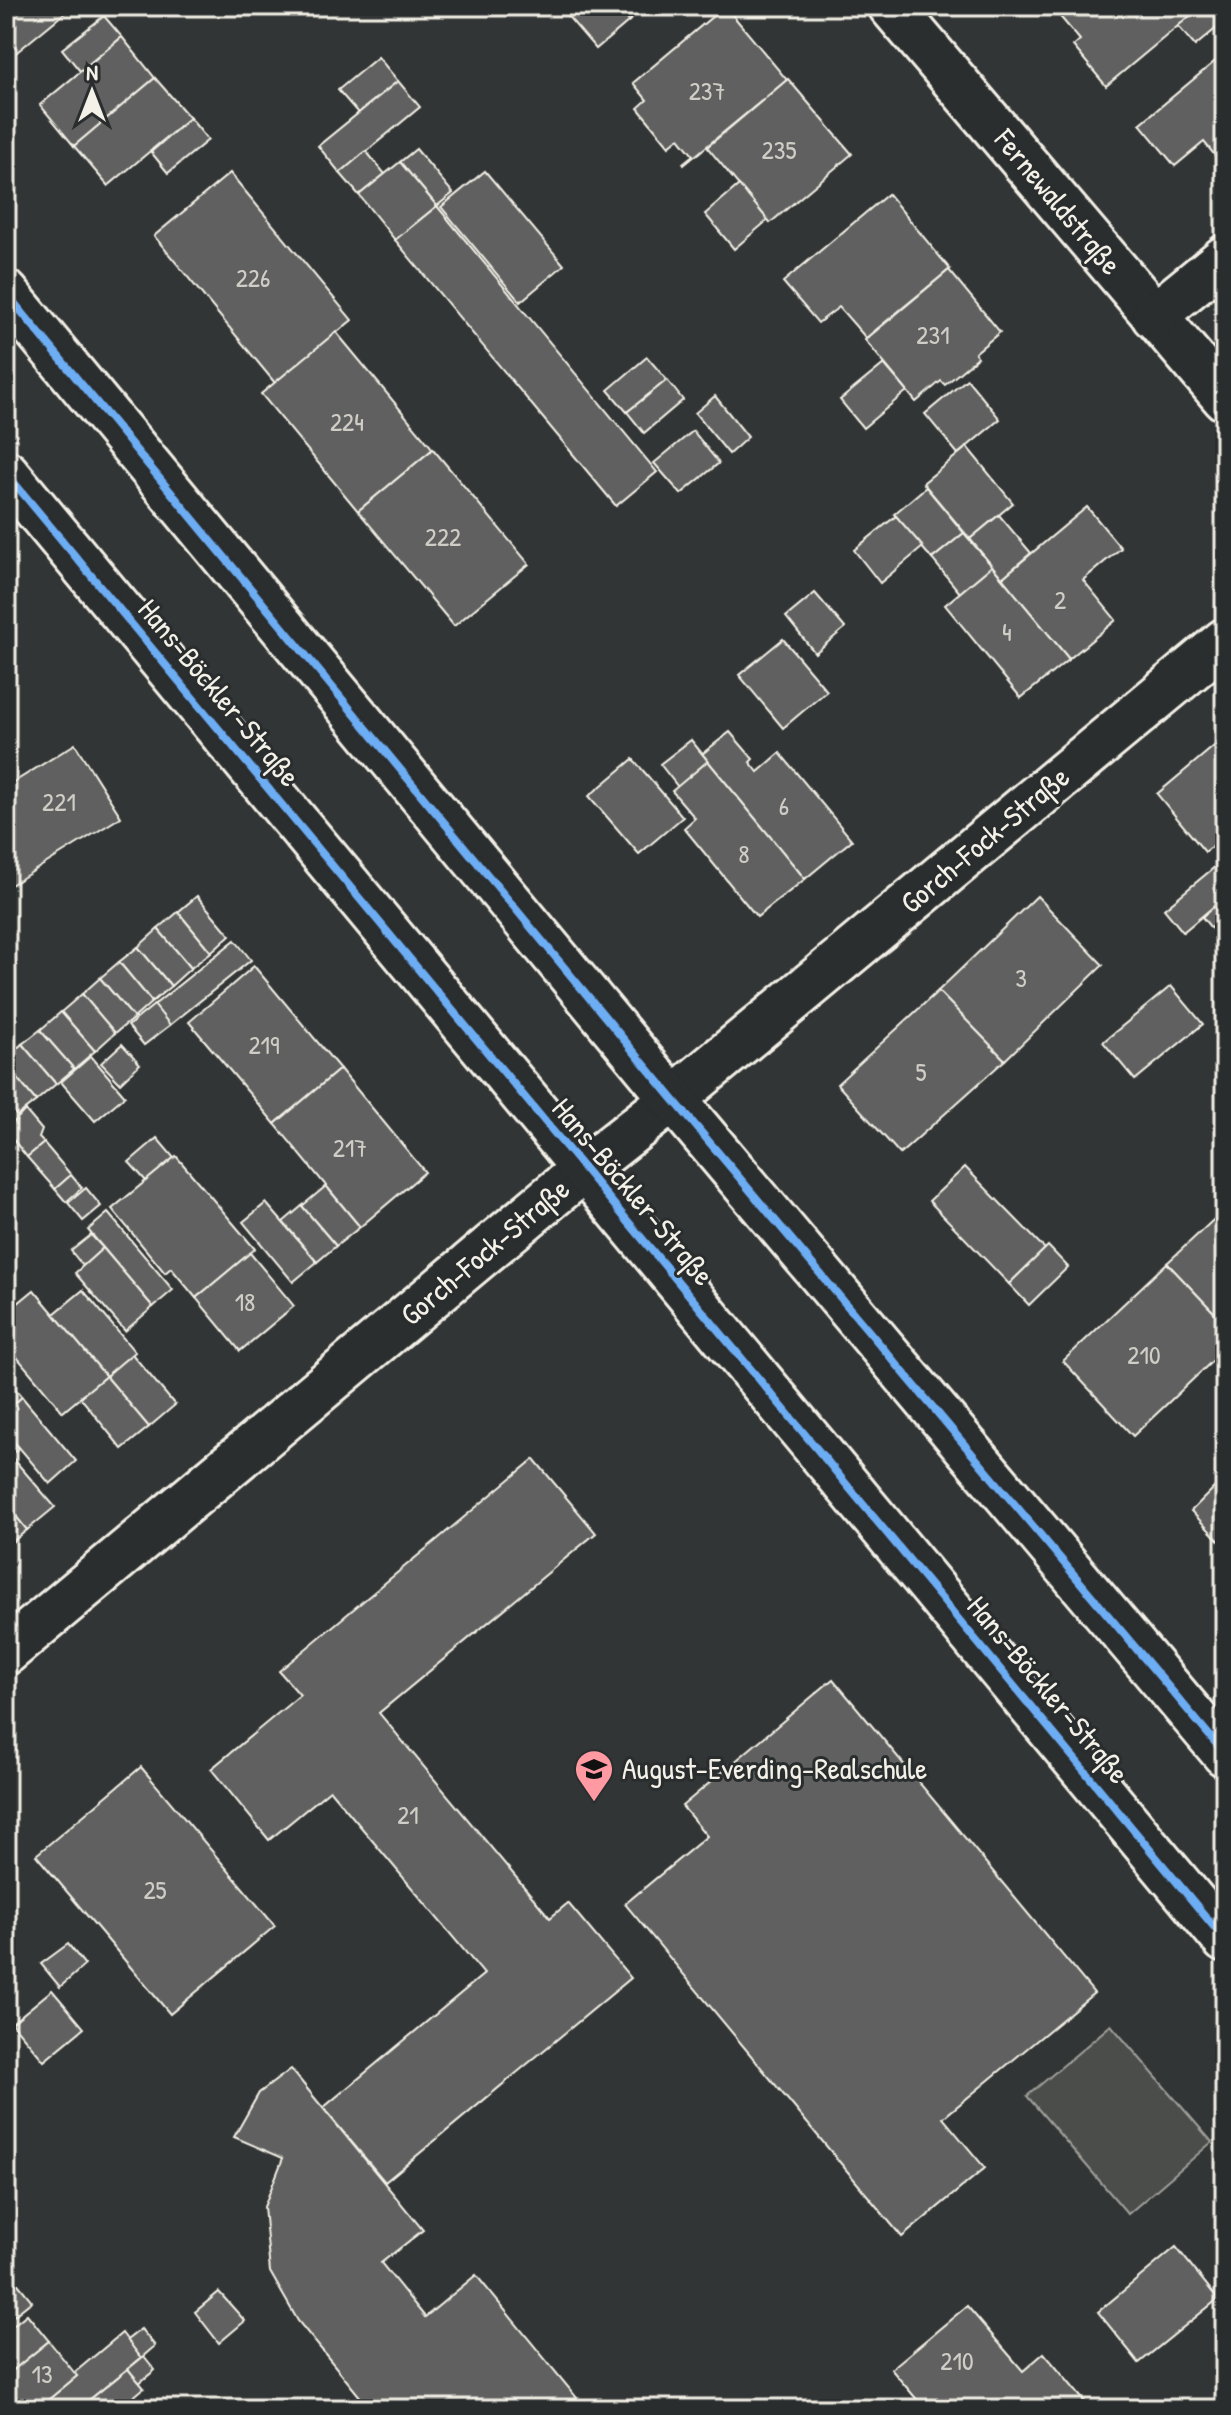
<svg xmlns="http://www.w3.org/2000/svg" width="1231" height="2415" font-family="'Patrick Hand',sans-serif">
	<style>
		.green { fill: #4b4d4c; stroke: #a09f9a; stroke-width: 2 }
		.building { fill: #5f605f; stroke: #f4f1e8; stroke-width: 2 }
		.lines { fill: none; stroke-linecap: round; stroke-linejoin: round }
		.minor-casing { stroke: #f4f1e8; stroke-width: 50 }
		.major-casing { stroke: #f4f1e8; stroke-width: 50 }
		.minor { stroke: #2a2d2e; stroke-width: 44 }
		.major { stroke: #2a2d2e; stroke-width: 44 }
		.cycleway-casing { stroke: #2a2d2e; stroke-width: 13 }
		.cycleway { stroke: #6dadf4; stroke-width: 8 }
		.labels { text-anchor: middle; stroke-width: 6; stroke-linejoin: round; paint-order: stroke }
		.number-label { font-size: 26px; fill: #cfcdc6 }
		.street-label { font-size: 30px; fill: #f4f1e8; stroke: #2a2d2e }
		.poi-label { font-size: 30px; fill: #f4f1e8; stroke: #2a2d2e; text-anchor: start }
	</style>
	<rect width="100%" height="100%" fill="#323535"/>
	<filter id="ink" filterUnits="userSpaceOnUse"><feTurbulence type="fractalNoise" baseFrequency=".0125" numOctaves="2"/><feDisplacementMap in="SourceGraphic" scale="16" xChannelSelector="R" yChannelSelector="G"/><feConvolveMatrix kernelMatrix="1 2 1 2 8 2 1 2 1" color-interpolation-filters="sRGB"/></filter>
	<g filter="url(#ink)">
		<polygon class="green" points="1111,2025 1212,2142 1128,2214 1027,2096"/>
		<g class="building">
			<polygon points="6,6 73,6 6,61"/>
			<polygon points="559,6 617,6 629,21 596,49"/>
			<polygon points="617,6 646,6 629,21"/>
			<polygon points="725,6 787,80 684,165 683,163 693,155 679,138 669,146 638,108 647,100 633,83"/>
			<polygon points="1051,6 1202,6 1106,86 1073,46 1080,40"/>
			<polygon points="1202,6 1225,6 1225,21 1195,46 1178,26"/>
			<polygon points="104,16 122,37 80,71 62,49"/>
			<polygon points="122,37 155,78 74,146 40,105"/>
			<polygon points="1225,53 1225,161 1222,164 1204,142 1175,166 1140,124"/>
			<polygon points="378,57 398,81 358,113 338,90"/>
			<polygon points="155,78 190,118 108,186 74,146"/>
			<polygon points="788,79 852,154 770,223 707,147"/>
			<polygon points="398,81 420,107 340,173 318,146"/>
			<polygon points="190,118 208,140 168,173 151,152"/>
			<polygon points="416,149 453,193 437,206 400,162"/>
			<polygon points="366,151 385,174 359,195 340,173"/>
			<polygon points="400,162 437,206 395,240 359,195"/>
			<polygon points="485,171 564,265 520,302 441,207"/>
			<polygon points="230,173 352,320 275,383 154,236"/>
			<polygon points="739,185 768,220 734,249 705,214"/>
			<polygon points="888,194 950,269 866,338 839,307 818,323 783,282"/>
			<polygon points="437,206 657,472 616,506 395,240"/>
			<polygon points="949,270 1000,332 975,353 978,357 945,385 941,381 916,402 865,340"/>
			<polygon points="336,332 433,449 358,511 261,394"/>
			<polygon points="647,357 667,380 627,412 608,390"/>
			<polygon points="884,364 907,391 863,428 840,400"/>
			<polygon points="967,379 1000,419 958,454 925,414"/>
			<polygon points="667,380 683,400 644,433 627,412"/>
			<polygon points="715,396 748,437 729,454 695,413"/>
			<polygon points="693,431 719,463 681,494 654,463"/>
			<polygon points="967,447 1013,503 970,539 923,483"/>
			<polygon points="433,449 529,564 454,626 358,511"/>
			<polygon points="926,487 964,533 932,559 894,514"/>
			<polygon points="1087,507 1121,548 1083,580 1116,620 1069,659 1002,578"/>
			<polygon points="999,515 1031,553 1002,578 970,539"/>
			<polygon points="896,516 923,547 880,583 854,550"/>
			<polygon points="964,533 992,566 960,593 932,559"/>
			<polygon points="992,566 1069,659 1021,698 945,605"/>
			<polygon points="815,593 845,628 815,653 786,617"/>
			<polygon points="783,639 827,691 783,728 739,675"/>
			<polygon points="730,732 753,759 750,762 758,772 780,753 852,840 805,879 702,754"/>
			<polygon points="1225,737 1225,836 1205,852 1157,794"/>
			<polygon points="691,740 708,761 678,787 660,764"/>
			<polygon points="75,744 121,817 6,888 6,787"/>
			<polygon points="633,759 683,817 639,854 589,796"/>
			<polygon points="708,761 805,879 757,917 684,828 695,818 672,791"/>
			<polygon points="1222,861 1225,865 1225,897 1183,932 1164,909"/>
			<polygon points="197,896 230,935 211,952 178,912"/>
			<polygon points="1037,896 1103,965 1005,1060 938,991"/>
			<polygon points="1225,897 1225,945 1202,917"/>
			<polygon points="178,912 211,952 191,968 158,929"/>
			<polygon points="158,929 191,968 171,986 138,947"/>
			<polygon points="235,940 251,960 170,1025 154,1005"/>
			<polygon points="138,947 171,986 152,1002 119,962"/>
			<polygon points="119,962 152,1002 134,1018 100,978"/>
			<polygon points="254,966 340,1069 275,1124 189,1022"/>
			<polygon points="100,978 134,1018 115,1033 82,994"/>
			<polygon points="1171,986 1203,1024 1135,1080 1103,1042"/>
			<polygon points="938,991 1005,1060 900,1154 837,1084"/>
			<polygon points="82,994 115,1033 95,1051 61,1012"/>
			<polygon points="154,1005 170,1025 144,1045 128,1026"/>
			<polygon points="61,1012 95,1051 74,1069 40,1030"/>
			<polygon points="40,1030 74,1069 56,1084 22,1044"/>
			<polygon points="22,1044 56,1084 36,1101 6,1065 6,1058"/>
			<polygon points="122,1044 140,1064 120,1083 101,1063"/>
			<polygon points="91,1056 125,1096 95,1121 61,1082"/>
			<polygon points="6,1065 36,1101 17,1116 6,1103"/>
			<polygon points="340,1069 425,1172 360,1227 275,1124"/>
			<polygon points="25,1110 42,1130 39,1138 44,1143 27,1157 6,1131"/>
			<polygon points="157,1138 174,1158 146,1181 129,1162"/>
			<polygon points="44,1143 71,1175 55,1189 27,1157"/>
			<polygon points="176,1156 255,1249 196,1298 171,1268 165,1273 112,1209"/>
			<polygon points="965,1167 1045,1249 1009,1284 929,1201"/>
			<polygon points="71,1175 82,1188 66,1202 55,1189"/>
			<polygon points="326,1186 360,1227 336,1246 302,1206"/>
			<polygon points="86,1188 101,1206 83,1221 68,1203"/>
			<polygon points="266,1203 317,1262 293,1282 243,1222"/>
			<polygon points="302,1206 336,1246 317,1262 283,1222"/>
			<polygon points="1225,1209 1225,1324 1167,1263"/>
			<polygon points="108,1213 173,1290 153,1307 88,1230"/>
			<polygon points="91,1235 103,1248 83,1266 71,1251"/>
			<polygon points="1048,1246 1068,1267 1029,1305 1009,1284"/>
			<polygon points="103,1248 153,1307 125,1331 75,1273"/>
			<polygon points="250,1253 294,1306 240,1351 196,1298"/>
			<polygon points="1167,1263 1225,1324 1225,1349 1133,1436 1063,1361"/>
			<polygon points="34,1290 106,1376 63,1412 6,1344 6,1313"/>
			<polygon points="83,1290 135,1352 106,1376 54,1314"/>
			<polygon points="132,1354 175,1405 149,1427 106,1376"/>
			<polygon points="106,1376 149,1427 122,1449 80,1397"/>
			<polygon points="6,1378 22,1397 6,1411"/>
			<polygon points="22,1397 76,1461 50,1484 6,1432 6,1411"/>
			<polygon points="6,1432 19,1448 6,1458"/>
			<polygon points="10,1455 55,1507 27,1530 6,1504 6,1458"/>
			<polygon points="534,1459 596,1533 379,1713 550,1918 568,1903 631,1978 385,2182 323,2108 484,1974 330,1790 269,1840 211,1769 300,1695 279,1671"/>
			<polygon points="1220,1482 1225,1487 1225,1547 1191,1511"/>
			<polygon points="6,1504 27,1530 6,1547"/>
			<polygon points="833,1679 1094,1993 943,2118 985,2168 902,2237 625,1904 707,1836 682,1806"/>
			<polygon points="141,1767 275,1926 170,2014 36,1855"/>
			<polygon points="68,1944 85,1965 60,1987 41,1964"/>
			<polygon points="52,1990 84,2028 44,2061 12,2023"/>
			<polygon points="291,2069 423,2230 381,2263 425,2317 476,2275 586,2409 370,2409 298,2321 270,2272 264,2207 283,2158 234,2137 259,2093"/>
			<polygon points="1176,2247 1218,2299 1139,2363 1098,2312"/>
			<polygon points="14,2279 32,2301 6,2322 6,2286"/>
			<polygon points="219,2292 245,2321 219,2343 195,2312"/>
			<polygon points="967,2306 1023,2371 1044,2353 1091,2409 925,2409 891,2369"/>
			<polygon points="27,2314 49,2341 6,2376 6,2331"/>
			<polygon points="141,2329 155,2346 141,2358 127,2340"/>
			<polygon points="122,2333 141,2358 78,2409 47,2409 43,2404 77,2376 74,2373"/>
			<polygon points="49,2341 77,2376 37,2409 6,2409 6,2376"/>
			<polygon points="144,2356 155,2370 139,2383 128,2369"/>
			<polygon points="128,2369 144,2388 119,2409 78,2409"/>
		</g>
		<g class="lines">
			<defs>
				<g id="minor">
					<polyline points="891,6 1225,398"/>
					<polyline points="1154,316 1225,258"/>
					<polyline points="6,1652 584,1169 673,1099 1225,641"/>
				</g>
				<g id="major">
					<polyline points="6,293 673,1099 1225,1754"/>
					<polyline points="6,473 1225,1940"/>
				</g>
			</defs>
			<use href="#minor" class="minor-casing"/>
			<use href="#major" class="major-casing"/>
			<use href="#minor" class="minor"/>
			<use href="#major" class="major"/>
			<defs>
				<g id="cycleway">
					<polyline points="6,293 673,1099 1225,1754"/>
					<polyline points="6,473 1225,1940"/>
				</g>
			</defs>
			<use href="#cycleway" class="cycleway-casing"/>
			<use href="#cycleway" class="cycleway"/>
		</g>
	</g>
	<defs>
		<symbol id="school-pin" viewBox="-11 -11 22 30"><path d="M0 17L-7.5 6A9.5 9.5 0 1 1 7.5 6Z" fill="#ff9aa2" stroke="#2a2d2e"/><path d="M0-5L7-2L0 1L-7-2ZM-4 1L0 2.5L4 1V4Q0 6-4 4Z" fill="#111"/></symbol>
	</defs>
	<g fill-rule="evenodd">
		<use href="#school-pin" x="572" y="1747" width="44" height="60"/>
	</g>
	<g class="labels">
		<g class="number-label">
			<text x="707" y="100">237</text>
			<text x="779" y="159">235</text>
			<text x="253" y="287">226</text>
			<text x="933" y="344">231</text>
			<text x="347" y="431">224</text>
			<text x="443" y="546">222</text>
			<text x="1060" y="609">2</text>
			<text x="1007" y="641">4</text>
			<text x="59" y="811">221</text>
			<text x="784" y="815">6</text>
			<text x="744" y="863">8</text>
			<text x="1021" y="987">3</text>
			<text x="264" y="1054">219</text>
			<text x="921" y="1081">5</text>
			<text x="350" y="1157">217</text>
			<text x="245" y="1311">18</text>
			<text x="1144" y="1364">210</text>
			<text x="408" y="1824">21</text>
			<text x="155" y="1899">25</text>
			<text x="957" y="2370">210</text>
			<text x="42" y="2383">13</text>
		</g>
		<g class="street-label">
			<text transform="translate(1058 202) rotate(50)" y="10">Fernewaldstraße</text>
			<text transform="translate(219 693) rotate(50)" y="10">Hans-Böckler-Straße</text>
			<text transform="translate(985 840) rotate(-40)" y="10">Gorch-Fock-Straße</text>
			<text transform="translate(633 1192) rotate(50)" y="10">Hans-Böckler-Straße</text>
			<text transform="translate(485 1252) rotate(-40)" y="10">Gorch-Fock-Straße</text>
			<text transform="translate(1048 1690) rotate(50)" y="10">Hans-Böckler-Straße</text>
		</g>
		<g class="poi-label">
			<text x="622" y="1779">August-Everding-Realschule</text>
		</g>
	</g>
	<rect width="1231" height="2415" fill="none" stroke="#2a2d2e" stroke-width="32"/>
	<rect x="16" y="16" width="1199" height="2383" fill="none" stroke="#f4f1e8" stroke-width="3" filter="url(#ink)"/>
	<g transform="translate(92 92)" stroke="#2a2d2e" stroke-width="6" paint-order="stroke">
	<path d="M0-6L14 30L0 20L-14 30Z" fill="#f4f1e8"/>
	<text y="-12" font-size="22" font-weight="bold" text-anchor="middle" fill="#f4f1e8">N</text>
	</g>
</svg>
